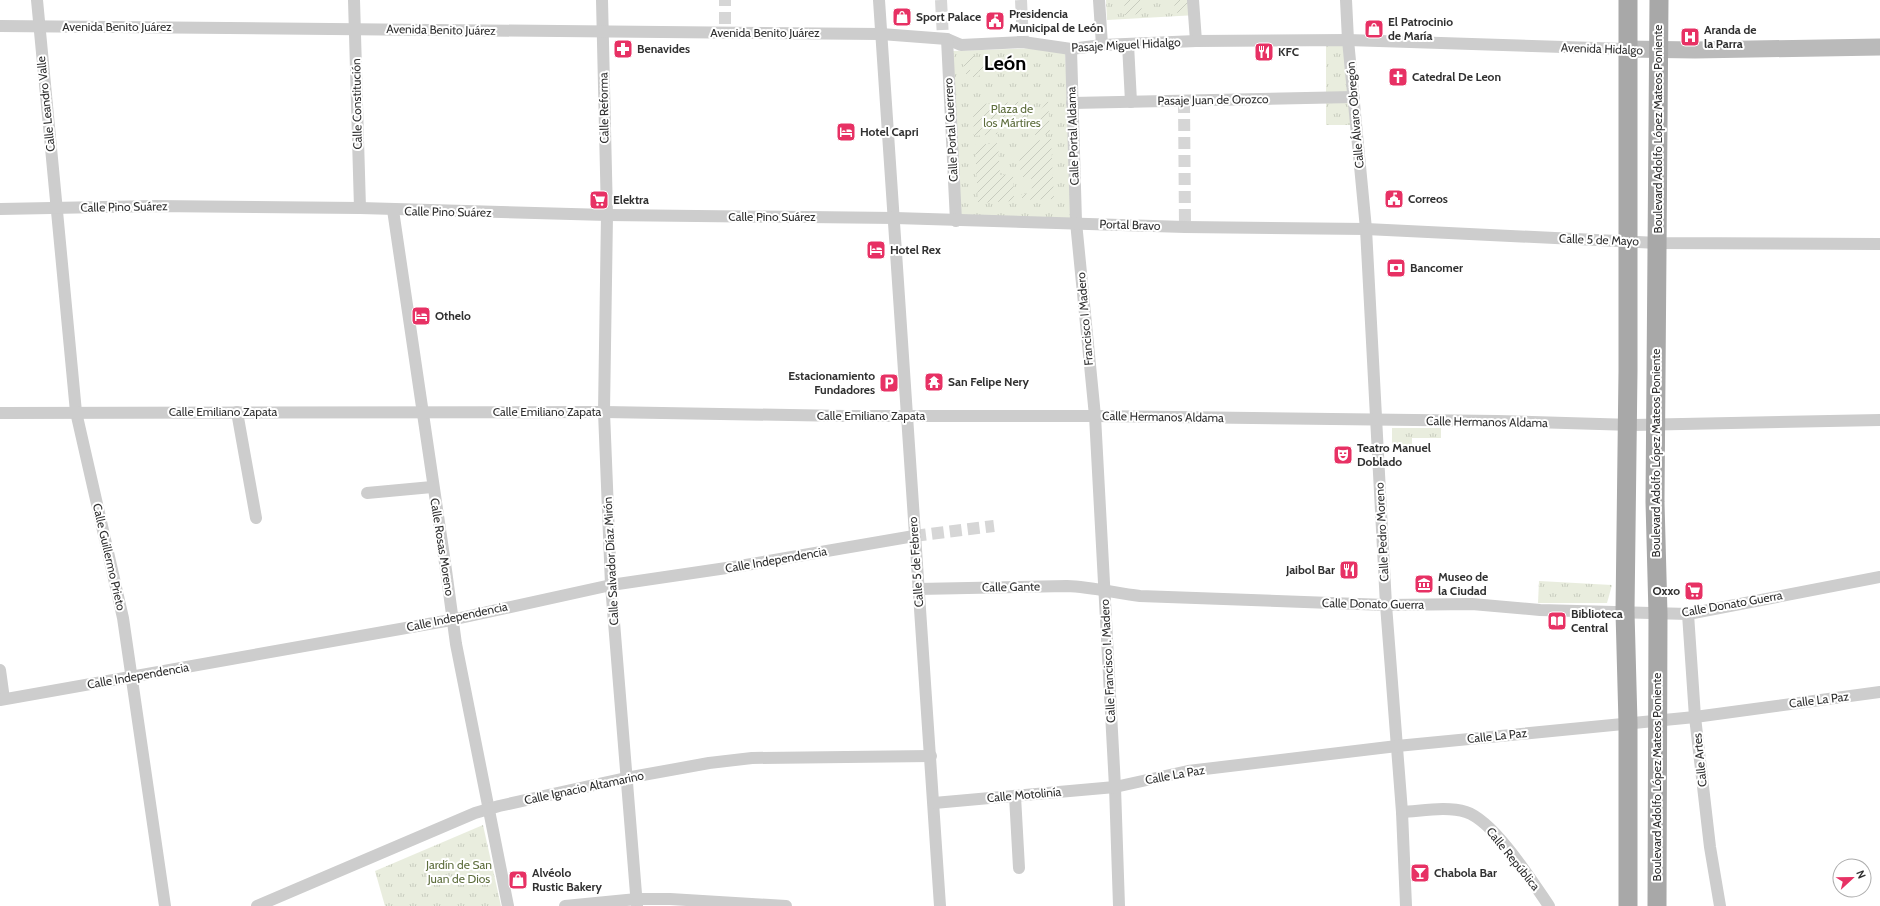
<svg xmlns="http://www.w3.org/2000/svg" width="1880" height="906" font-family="Cabin,sans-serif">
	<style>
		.park { fill: url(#park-tufts) }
		.garden { fill: url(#garden-furrows) }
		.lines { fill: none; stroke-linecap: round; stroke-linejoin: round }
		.street-tunnel { stroke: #d6d6d6; stroke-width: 12; stroke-dasharray: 12 6; stroke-linecap: butt }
		.street { stroke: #cdcdcd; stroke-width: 12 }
		.secondary { stroke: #bababa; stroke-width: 17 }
		.primary { stroke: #a8a8a8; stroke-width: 19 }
		.labels { text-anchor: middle; stroke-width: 4; stroke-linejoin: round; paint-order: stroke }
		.poi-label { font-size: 12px; font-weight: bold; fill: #303030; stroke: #fff; text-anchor: start }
		.street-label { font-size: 12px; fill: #303030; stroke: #fff }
		.park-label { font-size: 12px; fill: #5d6d3c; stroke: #fff }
		.town-label { font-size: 20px; font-weight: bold; fill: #000; stroke: #fff }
	</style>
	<defs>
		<pattern id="park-tufts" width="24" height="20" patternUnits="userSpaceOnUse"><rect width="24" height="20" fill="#e9edde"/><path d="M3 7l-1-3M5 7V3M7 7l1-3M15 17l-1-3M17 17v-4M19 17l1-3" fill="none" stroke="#c8ccbf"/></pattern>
		<pattern id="garden-furrows" width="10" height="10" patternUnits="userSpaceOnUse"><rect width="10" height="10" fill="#e9edde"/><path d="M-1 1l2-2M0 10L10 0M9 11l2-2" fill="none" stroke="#c8ccbf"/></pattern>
	</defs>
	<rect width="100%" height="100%" fill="#fff"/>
	<g class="park">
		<polygon points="1106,0 1196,0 1197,15 1107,20"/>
		<polygon points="1326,45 1347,45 1351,125 1326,125"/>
		<polygon points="1065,47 1072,218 961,217 953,51"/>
		<polygon points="1392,428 1441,428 1441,438 1412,438 1412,445 1400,445 1399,451 1392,451"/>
		<polygon points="1539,581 1612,585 1607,603 1538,603"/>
		<polygon points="483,825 501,906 385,906 375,871"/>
	</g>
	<g class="garden">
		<polygon points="1124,0 1141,0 1142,14 1125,15"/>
		<polygon points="1174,0 1192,0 1192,11 1175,13"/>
		<polygon points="974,55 974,60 969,63 969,69 974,73 978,72 981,67 980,63 985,60 986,72 975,78 964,73 964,61"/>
		<polygon points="1048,100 1050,134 1034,135 1030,125"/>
		<path d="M1036 101 1022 119C1009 115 1000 122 997 134L974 136 973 111 981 104Z"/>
		<polygon points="1051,139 1054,199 1022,200 1022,194 1032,193 1031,177 1021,177 1019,154 1028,149 1033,141"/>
		<polygon points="998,143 1000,175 1013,174 1014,201 978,203 975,145"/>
	</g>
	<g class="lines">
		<g class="street-tunnel">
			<polyline points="941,0 943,38"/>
			<polyline points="1021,0 1023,42"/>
			<polyline points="725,24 725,0"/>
			<polyline points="1184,101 1185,227"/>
			<polyline points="914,536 994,526"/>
		</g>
		<g class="street">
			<polyline points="37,0 76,412 123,618 165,906"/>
			<polyline points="354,0 360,208"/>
			<polyline points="602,0 607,215 604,412 611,585 637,906"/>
			<polyline points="879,0 940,906"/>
			<polyline points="1099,0 1102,45"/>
			<polyline points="1193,0 1196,41"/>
			<polyline points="1346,0 1348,40 1366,229 1386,605 1402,812 1406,906"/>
			<polyline points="0,26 881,34 947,39 961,45 1023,42 1071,49 1102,45 1196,41 1348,40 1627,49"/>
			<polyline points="947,39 956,221"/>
			<polyline points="1128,44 1131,102"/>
			<polyline points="1071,49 1076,222 1095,416 1115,787 1119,906"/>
			<polyline points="1072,103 1354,97"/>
			<polyline points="0,209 154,206 360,208 607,215 895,218 1185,227 1366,229 1658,243 1880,244"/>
			<polyline points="393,210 446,570 456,644 508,906"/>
			<polyline points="237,412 256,518"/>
			<polyline points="0,413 604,412 846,416 1095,416 1497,421 1633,425 1880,420"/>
			<polyline points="367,493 432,487"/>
			<path d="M918 589 1067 586C1092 587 1115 593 1140 596L1386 605 1472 604 1540 610 1688 614 1880 577"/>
			<polyline points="1688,614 1695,717 1710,847 1720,906"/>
			<polyline points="0,670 4,699"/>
			<polyline points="0,700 451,620 611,585 740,566 914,536"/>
			<polyline points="1015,796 1019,868"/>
			<polyline points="934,803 1115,787 1188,771 1397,746 1695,717 1880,692"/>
			<path d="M1402 812C1422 811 1447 806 1466 812 1494 821 1532 881 1549 906"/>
			<polyline points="257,906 475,813 499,806 626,778 709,763 752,758 931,756"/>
			<polyline points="565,906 637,899 670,899 786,906"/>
		</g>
		<polyline class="secondary" points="1627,49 1695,50 1880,47"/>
		<g class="primary">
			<polyline points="1628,0 1628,371 1625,612 1628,723 1628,906"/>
			<polyline points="1657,906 1658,614 1655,502 1659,0"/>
		</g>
	</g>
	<defs>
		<symbol id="shop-square" viewBox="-11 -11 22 22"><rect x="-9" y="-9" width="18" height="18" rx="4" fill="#e73164" stroke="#fff"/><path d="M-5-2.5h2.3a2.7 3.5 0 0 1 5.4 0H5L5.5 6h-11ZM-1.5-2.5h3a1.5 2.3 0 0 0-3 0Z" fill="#fff"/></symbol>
		<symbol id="civic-square" viewBox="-11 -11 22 22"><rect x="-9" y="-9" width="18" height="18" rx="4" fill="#e73164" stroke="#fff"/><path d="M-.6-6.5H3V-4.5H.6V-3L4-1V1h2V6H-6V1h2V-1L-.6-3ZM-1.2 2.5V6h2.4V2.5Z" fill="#fff"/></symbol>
		<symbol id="hospital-square" viewBox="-11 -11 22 22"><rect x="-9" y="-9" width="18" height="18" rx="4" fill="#e73164" stroke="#fff"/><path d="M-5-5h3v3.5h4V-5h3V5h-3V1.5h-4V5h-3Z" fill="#fff"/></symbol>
		<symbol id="pharmacy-square" viewBox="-11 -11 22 22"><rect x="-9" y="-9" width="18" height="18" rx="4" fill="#e73164" stroke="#fff"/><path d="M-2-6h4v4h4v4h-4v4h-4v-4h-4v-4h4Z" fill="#fff"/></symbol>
		<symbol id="restaurant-square" viewBox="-11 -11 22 22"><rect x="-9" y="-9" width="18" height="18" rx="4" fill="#e73164" stroke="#fff"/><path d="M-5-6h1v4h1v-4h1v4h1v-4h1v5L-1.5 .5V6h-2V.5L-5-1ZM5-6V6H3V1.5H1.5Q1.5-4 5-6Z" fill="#fff"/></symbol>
		<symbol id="church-square" viewBox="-11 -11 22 22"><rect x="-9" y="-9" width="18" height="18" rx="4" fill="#e73164" stroke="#fff"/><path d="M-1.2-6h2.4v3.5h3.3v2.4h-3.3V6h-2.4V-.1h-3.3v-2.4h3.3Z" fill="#fff"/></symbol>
		<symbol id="hotel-square" viewBox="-11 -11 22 22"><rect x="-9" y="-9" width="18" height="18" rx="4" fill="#e73164" stroke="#fff"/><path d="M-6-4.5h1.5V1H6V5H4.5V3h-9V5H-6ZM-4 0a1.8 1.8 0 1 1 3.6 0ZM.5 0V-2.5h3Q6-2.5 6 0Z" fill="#fff"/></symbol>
		<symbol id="supermarket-square" viewBox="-11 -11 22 22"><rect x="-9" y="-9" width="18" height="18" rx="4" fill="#e73164" stroke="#fff"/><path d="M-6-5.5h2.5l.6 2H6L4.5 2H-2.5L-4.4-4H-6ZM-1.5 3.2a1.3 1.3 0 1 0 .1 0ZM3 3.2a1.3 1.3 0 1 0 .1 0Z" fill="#fff"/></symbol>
		<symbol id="bank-square" viewBox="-11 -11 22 22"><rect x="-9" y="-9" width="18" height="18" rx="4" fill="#e73164" stroke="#fff"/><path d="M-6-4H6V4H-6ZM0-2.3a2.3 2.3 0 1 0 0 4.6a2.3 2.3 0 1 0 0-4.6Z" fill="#fff"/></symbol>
		<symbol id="temple-square" viewBox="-11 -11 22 22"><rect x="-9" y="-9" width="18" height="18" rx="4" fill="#e73164" stroke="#fff"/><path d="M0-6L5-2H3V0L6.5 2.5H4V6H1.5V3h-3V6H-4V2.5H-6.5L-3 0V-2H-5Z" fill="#fff"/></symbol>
		<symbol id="parking-square" viewBox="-11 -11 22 22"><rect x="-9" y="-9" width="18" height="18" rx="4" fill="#e73164" stroke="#fff"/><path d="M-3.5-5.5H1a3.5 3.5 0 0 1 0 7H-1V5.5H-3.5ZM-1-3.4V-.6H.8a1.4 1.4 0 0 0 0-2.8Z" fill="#fff"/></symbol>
		<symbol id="theatre-square" viewBox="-11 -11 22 22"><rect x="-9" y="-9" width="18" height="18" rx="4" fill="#e73164" stroke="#fff"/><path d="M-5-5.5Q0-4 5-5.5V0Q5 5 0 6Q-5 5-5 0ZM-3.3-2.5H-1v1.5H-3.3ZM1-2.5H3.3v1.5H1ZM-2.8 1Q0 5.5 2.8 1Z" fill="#fff"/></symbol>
		<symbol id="museum-square" viewBox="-11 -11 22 22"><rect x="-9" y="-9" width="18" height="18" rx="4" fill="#e73164" stroke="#fff"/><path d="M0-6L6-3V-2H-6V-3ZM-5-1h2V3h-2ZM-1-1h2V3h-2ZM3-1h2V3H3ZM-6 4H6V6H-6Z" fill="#fff"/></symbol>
		<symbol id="library-square" viewBox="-11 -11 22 22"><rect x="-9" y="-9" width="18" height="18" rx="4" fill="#e73164" stroke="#fff"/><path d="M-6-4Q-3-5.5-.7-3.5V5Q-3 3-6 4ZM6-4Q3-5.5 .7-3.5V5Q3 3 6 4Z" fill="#fff"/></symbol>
		<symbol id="bar-square" viewBox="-11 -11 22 22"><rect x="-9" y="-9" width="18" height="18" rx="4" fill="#e73164" stroke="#fff"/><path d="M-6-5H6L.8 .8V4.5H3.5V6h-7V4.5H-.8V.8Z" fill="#fff"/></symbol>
	</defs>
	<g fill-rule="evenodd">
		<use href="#shop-square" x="891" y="6" width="22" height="22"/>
		<use href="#civic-square" x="984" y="10" width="22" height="22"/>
		<use href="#shop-square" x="1363" y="18" width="22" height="22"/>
		<use href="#hospital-square" x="1679" y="26" width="22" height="22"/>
		<use href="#pharmacy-square" x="612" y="38" width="22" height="22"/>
		<use href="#restaurant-square" x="1253" y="41" width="22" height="22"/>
		<use href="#church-square" x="1387" y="66" width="22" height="22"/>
		<use href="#hotel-square" x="835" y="121" width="22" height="22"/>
		<use href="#civic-square" x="1383" y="188" width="22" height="22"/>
		<use href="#supermarket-square" x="588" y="189" width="22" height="22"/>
		<use href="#hotel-square" x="865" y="239" width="22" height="22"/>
		<use href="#bank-square" x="1385" y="257" width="22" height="22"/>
		<use href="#hotel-square" x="410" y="305" width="22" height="22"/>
		<use href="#temple-square" x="923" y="371" width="22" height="22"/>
		<use href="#parking-square" x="878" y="372" width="22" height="22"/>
		<use href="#theatre-square" x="1332" y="444" width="22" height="22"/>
		<use href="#restaurant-square" x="1338" y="559" width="22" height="22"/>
		<use href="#museum-square" x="1413" y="573" width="22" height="22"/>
		<use href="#supermarket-square" x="1683" y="580" width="22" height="22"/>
		<use href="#library-square" x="1546" y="610" width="22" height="22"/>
		<use href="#bar-square" x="1409" y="862" width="22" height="22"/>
		<use href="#shop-square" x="507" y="869" width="22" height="22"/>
	</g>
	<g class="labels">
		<g class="poi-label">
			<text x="1009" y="18">Presidencia<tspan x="1009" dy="14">Municipal de León</tspan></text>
			<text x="916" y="21">Sport Palace</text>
			<text x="1388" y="26">El Patrocinio<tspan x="1388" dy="14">de María</tspan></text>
			<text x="1704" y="34">Aranda de<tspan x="1704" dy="14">la Parra</tspan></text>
			<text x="637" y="53">Benavides</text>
			<text x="1278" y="56">KFC</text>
			<text x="1412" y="81">Catedral De Leon</text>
			<text x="860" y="136">Hotel Capri</text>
			<text x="1408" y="203">Correos</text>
			<text x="613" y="204">Elektra</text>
			<text x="890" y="254">Hotel Rex</text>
			<text x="1410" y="272">Bancomer</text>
			<text x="435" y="320">Othelo</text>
			<text x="875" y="380" text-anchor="end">Estacionamiento<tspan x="875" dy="14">Fundadores</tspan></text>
			<text x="948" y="386">San Felipe Nery</text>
			<text x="1357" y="452">Teatro Manuel<tspan x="1357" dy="14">Doblado</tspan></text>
			<text x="1335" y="574" text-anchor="end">Jaibol Bar</text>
			<text x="1438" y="581">Museo de<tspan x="1438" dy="14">la Ciudad</tspan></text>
			<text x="1680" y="595" text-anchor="end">Oxxo</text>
			<text x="1571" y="618">Biblioteca<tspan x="1571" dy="14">Central</tspan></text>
			<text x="532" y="877">Alvéolo<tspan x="532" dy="14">Rustic Bakery</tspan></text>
			<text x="1434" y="877">Chabola Bar</text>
		</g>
		<g class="street-label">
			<text x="117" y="31">Avenida Benito Juárez</text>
			<text transform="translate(441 30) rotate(1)" y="4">Avenida Benito Juárez</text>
			<text x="765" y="37">Avenida Benito Juárez</text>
			<text transform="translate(1126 45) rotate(-3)" y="4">Pasaje Miguel Hidalgo</text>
			<text transform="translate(1602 49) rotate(2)" y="4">Avenida Hidalgo</text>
			<text transform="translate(1213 100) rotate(-1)" y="4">Pasaje Juan de Orozco</text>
			<text transform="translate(46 104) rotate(-96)" y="4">Calle Leandro Valle</text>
			<text transform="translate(357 104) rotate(-91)" y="4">Calle Constitución</text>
			<text transform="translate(604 108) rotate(-91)" y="4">Calle Reforma</text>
			<text transform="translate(1355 115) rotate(-95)" y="4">Calle Álvaro Obregón</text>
			<text transform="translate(1658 129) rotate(-90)" y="4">Boulevard Adolfo López Mateos Poniente</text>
			<text transform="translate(951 130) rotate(-93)" y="4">Calle Portal Guerrero</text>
			<text transform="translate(1073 136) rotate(-92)" y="4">Calle Portal Aldama</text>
			<text transform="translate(124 207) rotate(-1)" y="4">Calle Pino Suárez</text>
			<text transform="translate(448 212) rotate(1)" y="4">Calle Pino Suárez</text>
			<text x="772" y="221">Calle Pino Suárez</text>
			<text transform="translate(1130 225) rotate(2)" y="4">Portal Bravo</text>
			<text transform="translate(1599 240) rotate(2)" y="4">Calle 5 de Mayo</text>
			<text transform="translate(1085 319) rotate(-95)" y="4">Francisco I Madero</text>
			<text x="223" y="416">Calle Emiliano Zapata</text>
			<text x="547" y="416">Calle Emiliano Zapata</text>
			<text x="871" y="420">Calle Emiliano Zapata</text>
			<text transform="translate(1163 417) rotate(1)" y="4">Calle Hermanos Aldama</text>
			<text transform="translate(1487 422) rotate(1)" y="4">Calle Hermanos Aldama</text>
			<text transform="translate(1656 453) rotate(-90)" y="4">Boulevard Adolfo López Mateos Poniente</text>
			<text transform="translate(1382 532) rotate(-93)" y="4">Calle Pedro Moreno</text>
			<text transform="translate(442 547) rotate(81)" y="4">Calle Rosas Moreno</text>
			<text transform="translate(109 557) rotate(77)" y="4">Calle Guillermo Prieto</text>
			<text transform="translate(776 560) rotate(-10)" y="4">Calle Independencia</text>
			<text transform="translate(611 561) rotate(-93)" y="4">Calle Salvador Díaz Mirón</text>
			<text transform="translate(916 562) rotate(-94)" y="4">Calle 5 de Febrero</text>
			<text transform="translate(1011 587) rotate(-1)" y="4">Calle Gante</text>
			<text transform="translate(1373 604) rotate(1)" y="4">Calle Donato Guerra</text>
			<text transform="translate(1732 604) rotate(-10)" y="4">Calle Donato Guerra</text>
			<text transform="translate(457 617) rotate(-12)" y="4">Calle Independencia</text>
			<text transform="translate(1108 661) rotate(-93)" y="4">Calle Francisco I. Madero</text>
			<text transform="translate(138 676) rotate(-10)" y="4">Calle Independencia</text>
			<text transform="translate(1819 700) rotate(-7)" y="4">Calle La Paz</text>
			<text transform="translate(1497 736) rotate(-6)" y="4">Calle La Paz</text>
			<text transform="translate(1700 760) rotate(-96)" y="4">Calle Artes</text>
			<text transform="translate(1175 775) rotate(-10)" y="4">Calle La Paz</text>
			<text transform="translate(1657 777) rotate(-90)" y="4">Boulevard Adolfo López Mateos Poniente</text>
			<text transform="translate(584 788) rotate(-12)" y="4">Calle Ignacio Altamarino</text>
			<text transform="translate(1024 795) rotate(-5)" y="4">Calle Motolinía</text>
			<text transform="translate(1513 859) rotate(51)" y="4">Calle República</text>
		</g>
		<g class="park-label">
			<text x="1012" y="113">Plaza de<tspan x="1012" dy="14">los Mártires</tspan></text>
			<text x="459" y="869">Jardín de San<tspan x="459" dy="14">Juan de Dios</tspan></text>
		</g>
		<g class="town-label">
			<text x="1005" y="70">León</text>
		</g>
	</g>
	<g transform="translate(1852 878) rotate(68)"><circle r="19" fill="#ffffff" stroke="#acacac"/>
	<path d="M0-3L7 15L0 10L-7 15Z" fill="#e73164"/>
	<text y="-6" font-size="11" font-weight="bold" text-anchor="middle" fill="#303030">N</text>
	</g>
</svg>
